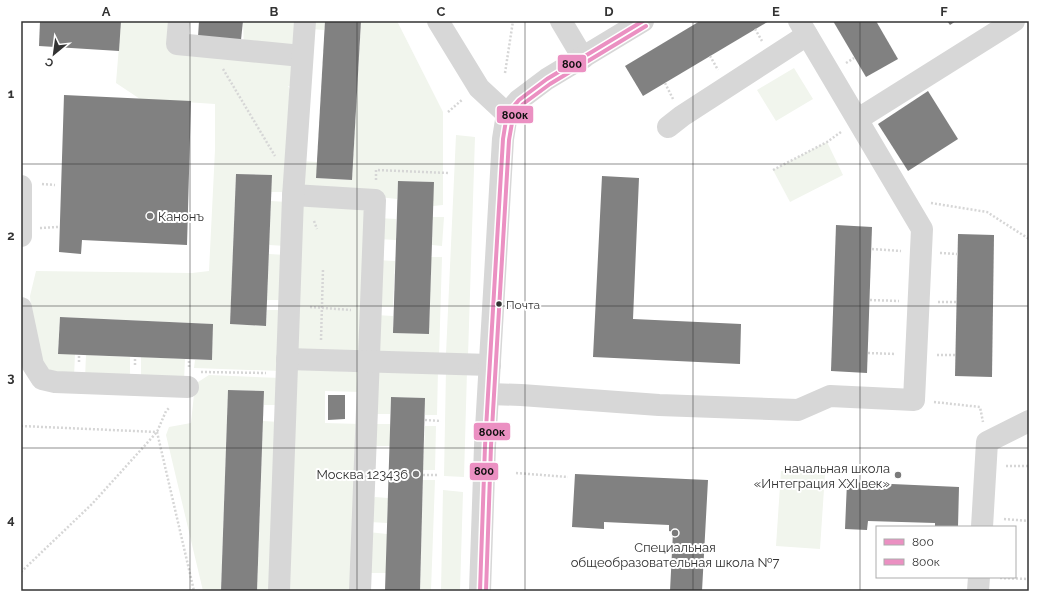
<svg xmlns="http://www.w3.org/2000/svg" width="1050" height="612" font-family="Raleway,sans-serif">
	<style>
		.green { fill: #f1f5ed }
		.building { fill: #818181 }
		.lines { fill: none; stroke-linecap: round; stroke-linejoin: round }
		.path { stroke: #d6d6d6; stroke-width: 2.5; stroke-dasharray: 2 2; stroke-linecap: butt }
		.minor { stroke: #d7d7d7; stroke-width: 22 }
		.bus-1-casing { stroke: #fff; stroke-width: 7 }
		.bus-2-casing { stroke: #fff; stroke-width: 7 }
		.bus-1 { stroke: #eb90c2; stroke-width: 4 }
		.bus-2 { stroke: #eb90c2; stroke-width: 4 }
		.grid { fill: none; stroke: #333; stroke-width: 1; stroke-opacity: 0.55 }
		.poi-dot { fill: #7a7a7a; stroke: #fff; stroke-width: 1.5 }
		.bus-dot { fill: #333; stroke: #fff; stroke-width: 1.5 }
		.labels { text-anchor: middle; stroke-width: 4; stroke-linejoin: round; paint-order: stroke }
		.bus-label { font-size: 12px; fill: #333; stroke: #fff; text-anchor: start }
		.poi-label { font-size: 13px; fill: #333; stroke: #fff; text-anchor: end }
		.line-badge { stroke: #fff; stroke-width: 1.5 }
		.pale-badge-label { font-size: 11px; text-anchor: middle; font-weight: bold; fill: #111 }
		.neatline { fill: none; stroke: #333; stroke-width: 1.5 }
		.grid-label { font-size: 13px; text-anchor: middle; font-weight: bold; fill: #333 }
	</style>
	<rect width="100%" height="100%" fill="#fff"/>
	<g class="green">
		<polygon points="121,21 179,21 177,44 244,51 243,21 305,21 300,87 288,86 293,94 287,192 271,192 272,175 236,174 230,324 266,326 267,310 283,310 281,371 194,368 195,360 212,360 213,324 60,317 58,353 75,354 74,377 46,376 34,348 30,296 36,271 192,273 209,271 215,150 215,104 140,99 116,83"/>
		<polygon points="311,21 325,21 324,30 310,29"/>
		<polygon points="361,21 397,21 443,112 443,205 433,206 433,182 398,181 397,199 305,189 300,161 317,162 317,178 352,180"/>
		<polygon points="794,68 813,99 776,121 757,90"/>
		<polygon points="456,135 475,137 468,356 446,354"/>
		<polygon points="827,142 843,175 790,202 773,170"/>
		<polygon points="271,201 287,202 286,246 269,245"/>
		<polygon points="358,204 368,211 362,352 298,355 298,206"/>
		<polygon points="433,217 444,217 442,246 432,245"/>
		<polygon points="378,218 396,219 396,240 378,239"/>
		<polygon points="269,254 286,255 285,300 267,300"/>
		<polygon points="431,257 442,257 439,358 378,351 376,315 393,316 393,333 429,334"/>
		<polygon points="377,260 395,261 393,307 376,307"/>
		<polygon points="86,355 130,357 130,380 85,378"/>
		<polygon points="141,357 185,359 184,381 141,380"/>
		<polygon points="297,369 358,372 361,392 325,391 325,423 360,424 354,591 286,591"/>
		<polygon points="379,369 438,370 437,415 425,415 425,398 391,397 390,414 372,414"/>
		<polygon points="446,369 467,371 464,477 444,476"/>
		<polygon points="209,375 281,378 280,405 264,405 264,391 228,390 221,591 203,591 166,435 169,427 191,423 195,384"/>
		<polygon points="263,421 280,422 275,591 257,591"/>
		<polygon points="371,424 390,424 390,446 377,446 371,442"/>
		<polygon points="425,426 436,426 435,470 423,470"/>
		<polygon points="781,471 825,474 820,549 776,546"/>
		<polygon points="423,480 435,480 431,591 420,591"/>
		<polygon points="443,490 463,492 460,591 441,591"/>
		<polygon points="375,497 388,498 387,523 370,522 370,506"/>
		<polygon points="368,532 387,534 386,573 368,573"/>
	</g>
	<g class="building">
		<polygon points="40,21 121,21 119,51 39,46"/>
		<polygon points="199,21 243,21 241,40 198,37"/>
		<polygon points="325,21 361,21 352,180 316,178"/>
		<polygon points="700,21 769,21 643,96 625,66"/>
		<polygon points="833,21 876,21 898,59 866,77"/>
		<polygon points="947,21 956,21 950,25"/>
		<polygon points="928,91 958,139 908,171 878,124"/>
		<polygon points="64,95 191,101 187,245 82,240 81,254 59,252"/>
		<polygon points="236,174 272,175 266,326 230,324"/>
		<polygon points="602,176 639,178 633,319 741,324 740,364 593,357"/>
		<polygon points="398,181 434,182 429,334 393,333"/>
		<polygon points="836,225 872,227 867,373 831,371"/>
		<polygon points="958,234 994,235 992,377 955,376"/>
		<polygon points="60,317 213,324 212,360 58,354"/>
		<polygon points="228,390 264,391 257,591 221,591"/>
		<polygon points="328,395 345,395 345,419 328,420"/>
		<polygon points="391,397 425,398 420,591 385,591"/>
		<polygon points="575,474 708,480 702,591 670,591 673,532 669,531 669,525 604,522 604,529 572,527"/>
		<polygon points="847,482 959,487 958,527 935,527 935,523 868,521 867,530 845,529"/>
	</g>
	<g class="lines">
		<g class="path">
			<polyline points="755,29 762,41"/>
			<polyline points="710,56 718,70"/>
			<polyline points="846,63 854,58"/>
			<polyline points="223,69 275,156"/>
			<polyline points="505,73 513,21"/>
			<polyline points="665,83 673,99"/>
			<polyline points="448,112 463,99"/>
			<polyline points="773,170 827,142 841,132"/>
			<polyline points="376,180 376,170 449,173"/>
			<polyline points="42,184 55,185"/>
			<polyline points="931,203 987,212 1029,239"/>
			<polyline points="314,221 317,229"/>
			<polyline points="40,228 58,227"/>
			<polyline points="872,249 901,251"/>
			<polyline points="940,253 958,254"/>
			<polyline points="870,300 899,301"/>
			<polyline points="938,302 957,302"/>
			<polyline points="310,307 351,310"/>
			<polyline points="321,340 323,269"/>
			<polyline points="868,353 896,354"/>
			<polyline points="937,355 956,355"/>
			<polyline points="79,362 79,355"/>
			<polyline points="135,365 135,357"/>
			<polyline points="189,367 189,359"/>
			<polyline points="201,372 266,373"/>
			<polyline points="934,402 980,407 983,422"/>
			<polyline points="425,420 441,421"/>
			<polyline points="21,426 157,432 194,591"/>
			<polyline points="1006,466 1029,466"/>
			<polyline points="516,473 568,477"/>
			<polyline points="423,475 439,475"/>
			<polyline points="1004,519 1029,521"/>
			<polyline points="21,572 92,504 157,432 166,411 170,407"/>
			<polyline points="1000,578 1029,579"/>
		</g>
		<g class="minor">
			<polyline points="179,21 177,44 302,56"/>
			<polyline points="438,21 479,88 507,114"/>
			<polyline points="561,21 583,58"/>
			<polyline points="507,114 519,100 547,79 643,21"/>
			<polyline points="858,119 1014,21"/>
			<polyline points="668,127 682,116 807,35"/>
			<polyline points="21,186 21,236"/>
			<polyline points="293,195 375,200 360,591"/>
			<polyline points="21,308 33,365 42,379 55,382 188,387"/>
			<polyline points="287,359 490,365"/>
			<polyline points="489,394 521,395 659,405 798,410 830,396 914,400 922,229 799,21"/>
			<polyline points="982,527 987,442 1029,421"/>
			<polyline points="279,591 293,197 305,21"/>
			<polyline points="480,591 485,446 503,139 507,114"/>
			<polyline points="978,591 979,577"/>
		</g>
		<defs>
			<g id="bus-1">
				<polyline points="507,114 519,100 547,79 643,21"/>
				<polyline points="480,591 485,446 503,139 507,114"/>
			</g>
			<polyline id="bus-2" points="486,591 491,446 509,140 513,117 523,104 550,84 646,26"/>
		</defs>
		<use href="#bus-1" class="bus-1-casing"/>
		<use href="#bus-2" class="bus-2-casing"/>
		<use href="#bus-1" class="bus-1"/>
		<use href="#bus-2" class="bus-2"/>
	</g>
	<path class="grid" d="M190 21V591M357 21V591M525 21V591M693 21V591M860 21V591M21 164H1029M21 306H1029M21 448H1029"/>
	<g class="poi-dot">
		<circle cx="150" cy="216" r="4"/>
		<circle cx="416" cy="474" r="4"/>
		<circle cx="898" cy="475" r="4"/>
		<circle cx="675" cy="533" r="4"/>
	</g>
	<circle class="bus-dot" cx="499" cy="304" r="3.5"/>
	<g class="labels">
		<g class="bus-label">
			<text x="506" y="309">Почта</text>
		</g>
		<g class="poi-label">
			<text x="158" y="221" text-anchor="start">Канонъ</text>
			<text x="890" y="473">начальная школа<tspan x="890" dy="15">«Интеграция XXI век»</tspan></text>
			<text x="408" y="479">Москва 123436</text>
			<text x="675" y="552" text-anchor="middle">Специальная<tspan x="675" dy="15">общеобразовательная школа №7</tspan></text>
		</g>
	</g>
	<g class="line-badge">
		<rect x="557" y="54" width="30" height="19" rx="4" fill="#eb90c2"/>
		<rect x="496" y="105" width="38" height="19" rx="4" fill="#eb90c2"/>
		<rect x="473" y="422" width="38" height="19" rx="4" fill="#eb90c2"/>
		<rect x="469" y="462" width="30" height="19" rx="4" fill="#eb90c2"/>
	</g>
	<g class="pale-badge-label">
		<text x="572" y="68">800</text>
		<text x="515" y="119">800к</text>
		<text x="492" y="436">800к</text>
		<text x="484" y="475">800</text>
	</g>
	<rect width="1050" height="612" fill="none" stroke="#ffffff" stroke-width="44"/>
	<rect x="876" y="526" width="140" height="52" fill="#ffffff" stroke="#adadad"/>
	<rect x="884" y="539" width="20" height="6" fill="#eb90c2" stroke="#adadad"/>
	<text x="912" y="546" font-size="12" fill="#333333">800</text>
	<rect x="884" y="559" width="20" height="6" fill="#eb90c2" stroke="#adadad"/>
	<text x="912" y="566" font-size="12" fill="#333333">800к</text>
	<g transform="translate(54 54) rotate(209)" stroke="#ffffff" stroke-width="3" paint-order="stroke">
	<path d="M0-3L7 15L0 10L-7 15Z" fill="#333333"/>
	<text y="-6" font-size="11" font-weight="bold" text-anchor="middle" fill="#333333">С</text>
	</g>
	<rect x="22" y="22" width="1006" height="568" class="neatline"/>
	<g class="grid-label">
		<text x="106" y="16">A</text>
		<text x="274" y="16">B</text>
		<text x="441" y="16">C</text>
		<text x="609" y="16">D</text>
		<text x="776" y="16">E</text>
		<text x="944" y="16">F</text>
		<text x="11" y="98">1</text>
		<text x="11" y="240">2</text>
		<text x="11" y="382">3</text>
		<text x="11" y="524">4</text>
	</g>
</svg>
